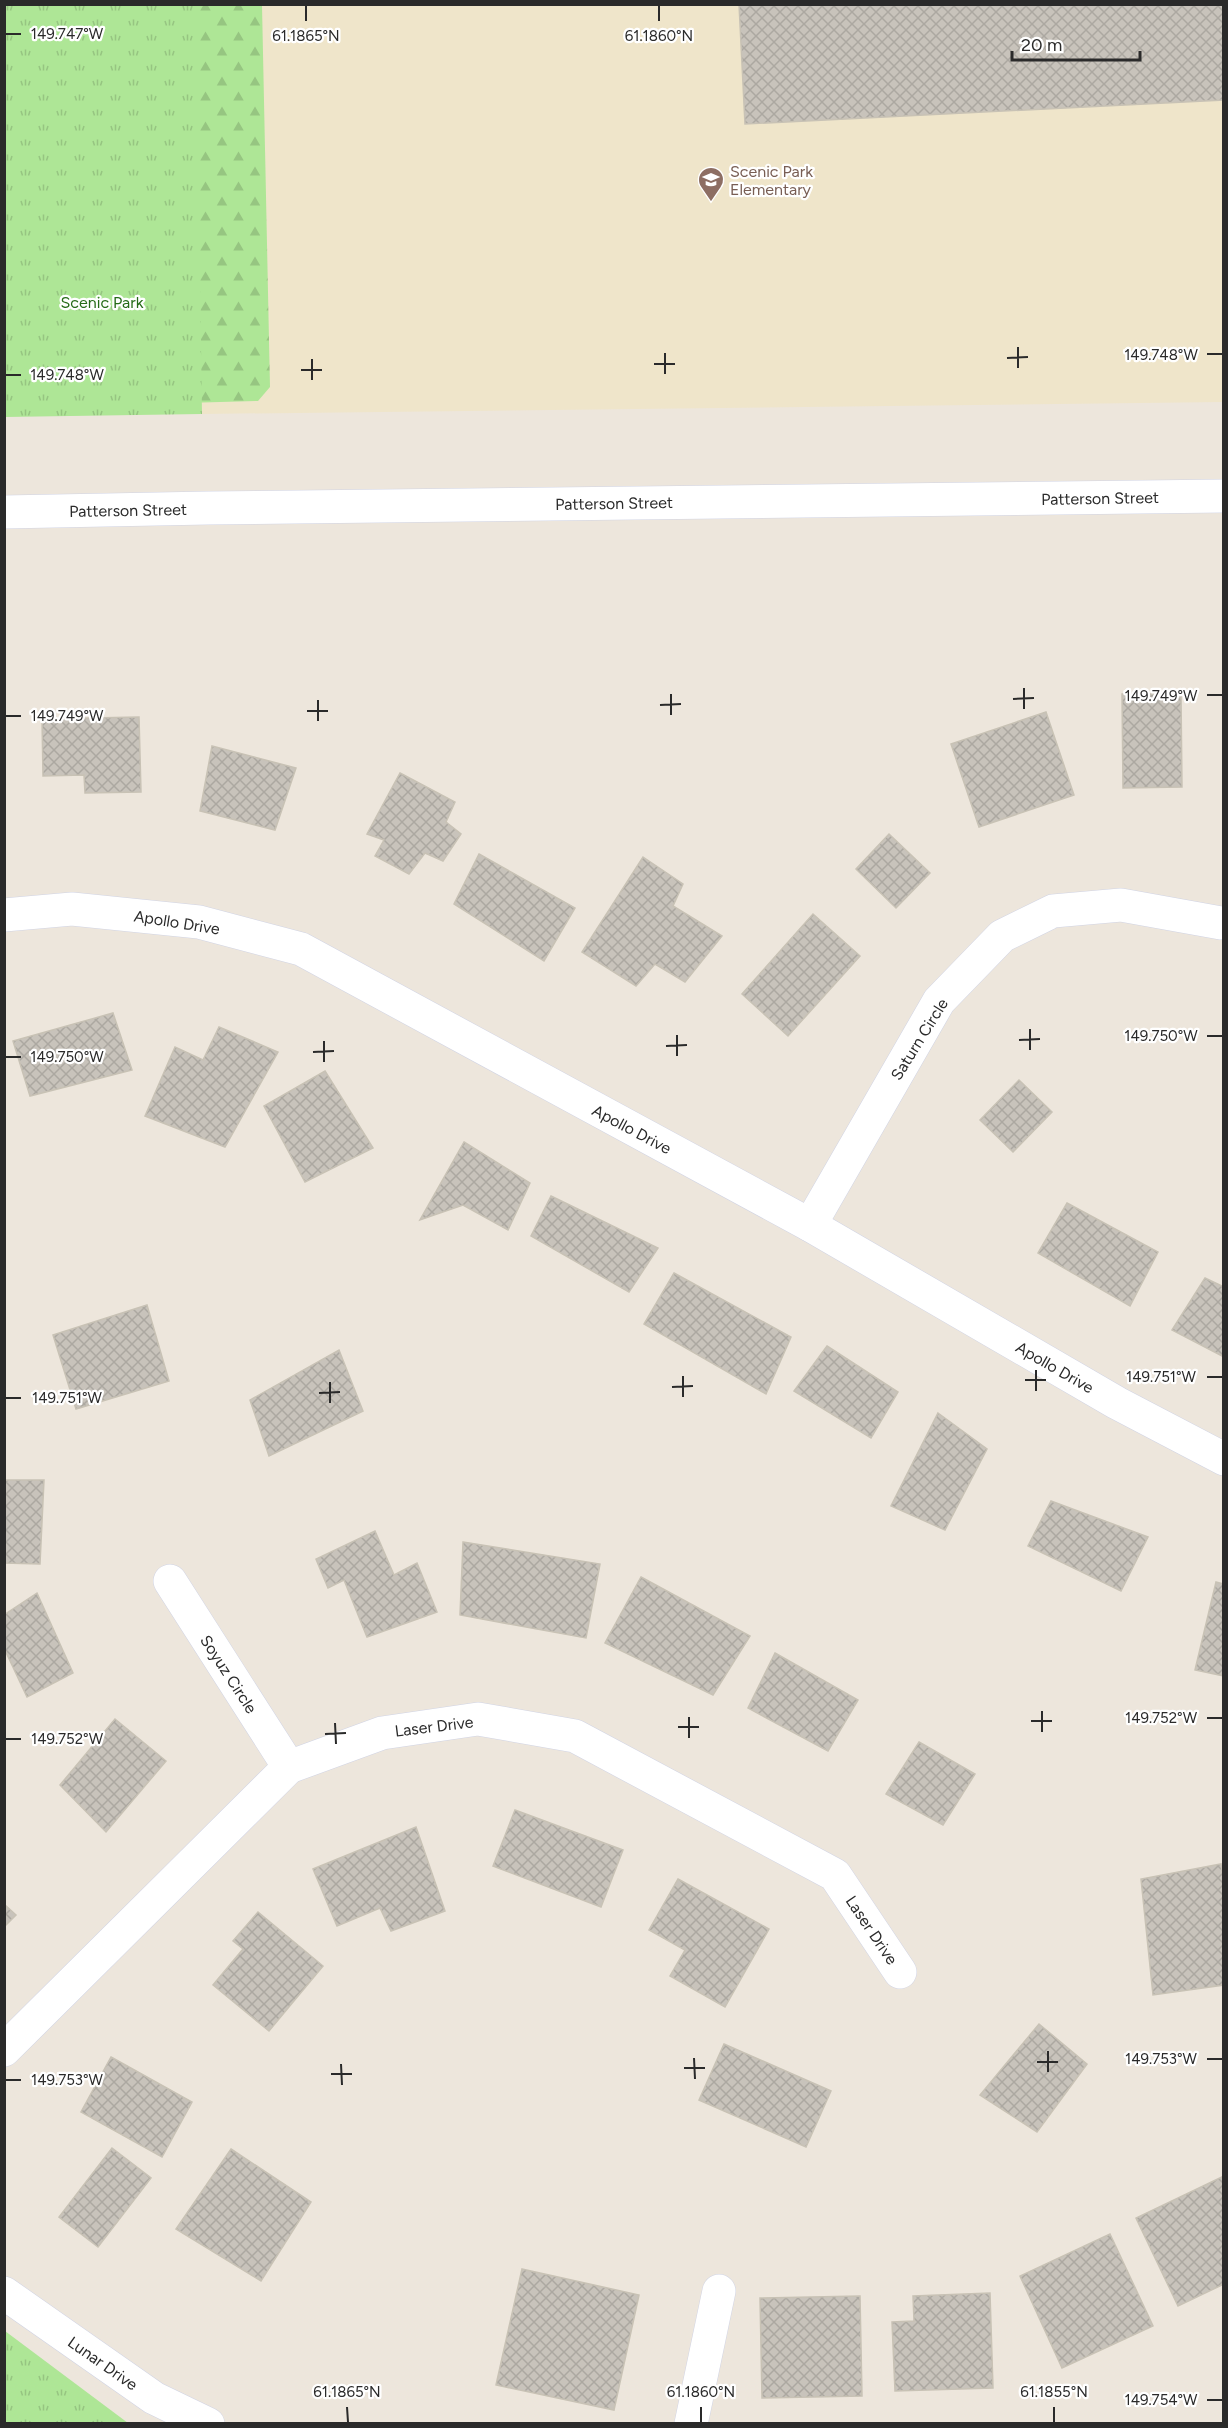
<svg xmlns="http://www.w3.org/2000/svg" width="1228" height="2428" font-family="Figtree,sans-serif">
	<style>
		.education { fill: #efe5ca }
		.forest { fill: url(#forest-firs) }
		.park { fill: url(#park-tufts) }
		.building { fill: url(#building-cross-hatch); stroke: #c8c2b5; stroke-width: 1.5 }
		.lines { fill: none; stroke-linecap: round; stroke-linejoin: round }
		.minor-casing { stroke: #d1d4e4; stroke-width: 34 }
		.minor { stroke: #fff; stroke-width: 33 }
		.ticks { fill: none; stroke: #2a2a2a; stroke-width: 2 }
		.labels { text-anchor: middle; stroke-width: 4.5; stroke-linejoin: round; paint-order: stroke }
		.education-label { font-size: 16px; fill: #785e54; stroke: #fff; text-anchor: start }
		.park-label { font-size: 16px; fill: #256b17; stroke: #fff }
		.street-label { font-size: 16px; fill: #2a2a2a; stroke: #fff }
		.ticks-label { font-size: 15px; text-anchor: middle; fill: #2a2a2a; stroke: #fff; stroke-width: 4.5; stroke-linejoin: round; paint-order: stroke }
	</style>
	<defs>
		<pattern id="forest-firs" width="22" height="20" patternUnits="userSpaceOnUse" patternTransform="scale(1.5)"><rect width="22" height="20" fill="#aee696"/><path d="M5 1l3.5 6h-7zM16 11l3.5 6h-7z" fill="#96c581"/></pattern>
		<pattern id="park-tufts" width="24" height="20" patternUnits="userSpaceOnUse" patternTransform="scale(1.5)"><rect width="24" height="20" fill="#aee696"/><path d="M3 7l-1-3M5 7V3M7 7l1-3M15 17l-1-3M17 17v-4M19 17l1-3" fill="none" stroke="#96c581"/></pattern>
		<pattern id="building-cross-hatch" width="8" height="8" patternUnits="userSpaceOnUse" patternTransform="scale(1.5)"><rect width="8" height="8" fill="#c8c3bb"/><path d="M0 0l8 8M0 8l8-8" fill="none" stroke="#aca8a1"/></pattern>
	</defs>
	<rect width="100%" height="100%" fill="#ede6dc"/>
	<polygon class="education" points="196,5 1223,5 1223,402 202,414"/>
	<polygon class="forest" points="4,5 262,5 270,387 258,401 5,408"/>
	<g class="park">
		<polygon points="4,5 196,5 202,414 5,417"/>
		<polygon points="4,2331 5,2331 128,2423 5,2423"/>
	</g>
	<g class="building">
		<polygon points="739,4 1224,4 1224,100 745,124"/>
		<polygon points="1122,694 1181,694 1182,787 1123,788"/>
		<polygon points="1046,712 1074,795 979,827 951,744"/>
		<polygon points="139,717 141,792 85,793 84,775 43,776 42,719"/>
		<polygon points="212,746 296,768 275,830 200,811"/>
		<polygon points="400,773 455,802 446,822 461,834 443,861 425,853 409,874 375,856 384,840 367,834"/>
		<polygon points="889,834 930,873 896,908 856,869"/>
		<polygon points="479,854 575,908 544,961 454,904"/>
		<polygon points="643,857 683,884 673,906 722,936 685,982 655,964 636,986 582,952"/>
		<polygon points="813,914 860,956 788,1036 742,994"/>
		<polygon points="113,1013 132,1070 30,1096 13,1041"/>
		<polygon points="219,1027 278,1052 225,1147 145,1116 175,1047 203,1060"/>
		<polygon points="325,1071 373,1148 305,1182 264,1106"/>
		<polygon points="1019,1080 1052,1112 1013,1152 980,1120"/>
		<polygon points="464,1142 530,1183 508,1230 463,1205 420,1220"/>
		<polygon points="551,1196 658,1248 629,1292 531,1236"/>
		<polygon points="1067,1203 1158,1252 1130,1306 1038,1253"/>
		<polygon points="674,1273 791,1337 766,1394 644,1324"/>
		<polygon points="1205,1278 1224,1287 1224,1357 1172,1330"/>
		<polygon points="147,1305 169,1381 76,1409 53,1335"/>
		<polygon points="827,1346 898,1392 871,1438 794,1391"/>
		<polygon points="339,1350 363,1411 269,1456 250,1400"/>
		<polygon points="938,1413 987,1449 945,1530 891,1506"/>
		<polygon points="4,1480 44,1480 40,1564 4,1563"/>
		<polygon points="1051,1501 1148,1537 1121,1591 1028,1546"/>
		<polygon points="375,1531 394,1575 417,1563 437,1612 367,1637 344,1580 328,1588 316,1559"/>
		<polygon points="463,1542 600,1564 586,1638 460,1615"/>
		<polygon points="641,1577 750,1636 713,1695 605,1643"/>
		<polygon points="1216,1582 1224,1584 1224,1676 1195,1670"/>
		<polygon points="37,1593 73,1673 27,1697 4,1648 4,1615"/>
		<polygon points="775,1653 858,1700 828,1751 748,1708"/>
		<polygon points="115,1719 166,1761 106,1832 60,1785"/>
		<polygon points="919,1742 975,1774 943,1825 886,1794"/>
		<polygon points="515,1810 623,1850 601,1907 493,1866"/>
		<polygon points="416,1827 445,1911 391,1931 380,1908 337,1926 313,1869"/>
		<polygon points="1221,1864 1224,1884 1224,1985 1153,1995 1141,1879"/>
		<polygon points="678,1879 769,1929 725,2007 670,1976 685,1950 649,1930"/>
		<polygon points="4,1904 16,1915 4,1927"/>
		<polygon points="258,1912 323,1966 269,2031 213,1985 243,1949 233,1941"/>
		<polygon points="1039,2024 1087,2064 1037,2132 980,2095"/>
		<polygon points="724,2044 831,2091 806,2147 699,2100"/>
		<polygon points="111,2057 192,2102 162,2157 81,2112"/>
		<polygon points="112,2148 151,2178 98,2247 59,2217"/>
		<polygon points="231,2149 311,2202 261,2281 176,2229"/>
		<polygon points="1224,2176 1224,2284 1178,2306 1136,2218"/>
		<polygon points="1110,2234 1153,2326 1062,2368 1020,2276"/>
		<polygon points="522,2269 639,2295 614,2410 496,2385"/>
		<polygon points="990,2293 993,2388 895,2391 892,2322 914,2321 913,2296"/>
		<polygon points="860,2296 862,2396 762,2398 760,2298"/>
	</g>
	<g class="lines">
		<defs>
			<g id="minor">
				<polyline points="4,512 208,508 1224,496"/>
				<polyline points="4,915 72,909 199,922 301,949 810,1225 1117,1403 1224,1459"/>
				<polyline points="810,1225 939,1001 1002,936 1053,911 1121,905 1221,923"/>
				<polyline points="170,1581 289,1767"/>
				<polyline points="4,2050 289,1767 382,1733 478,1719 575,1736 835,1875 900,1972"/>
				<polyline points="4,2293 154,2398 208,2424"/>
				<polyline points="691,2424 719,2291"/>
			</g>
		</defs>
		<use href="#minor" class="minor-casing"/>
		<use href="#minor" class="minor"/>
	</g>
	<path class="ticks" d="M306 6V21M659 6V21M6 34H21M1018 347V368M665 353V374M1207 354H1222M1007 358 1028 357M312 359V380M654 364H675M301 370H322M6 375H21M1024 688V709M671 694V715M1207 695H1222M1013 699 1034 698M318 700V721M660 705 681 704M307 711H328M6 716H21M1030 1029V1050M677 1035V1056M1207 1036H1222M1019 1040 1040 1039M324 1041V1062M666 1046 687 1045M313 1052 334 1051M6 1057H21M1036 1370V1391M683 1376V1397M1207 1377H1222M1025 1380H1046M330 1382V1403M672 1387 693 1386M319 1393 340 1392M6 1398H21M1042 1711V1732M689 1717V1738M1207 1718H1222M1031 1721H1052M335 1723 336 1744M678 1727H699M325 1734 346 1733M6 1739H21M1048 2051V2072M694 2058 695 2079M1207 2059H1222M1037 2062H1058M341 2064 342 2085M684 2068H705M331 2074H352M6 2080H21M1207 2400H1222M347 2407 348 2422M701 2407V2422M1054 2407V2422"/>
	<defs>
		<symbol id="school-pin" viewBox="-11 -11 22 30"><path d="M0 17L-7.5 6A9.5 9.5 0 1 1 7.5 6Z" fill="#8d6e63" stroke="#fff"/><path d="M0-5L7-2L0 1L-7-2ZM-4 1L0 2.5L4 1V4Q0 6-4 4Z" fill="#fff"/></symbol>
	</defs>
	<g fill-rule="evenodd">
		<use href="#school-pin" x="696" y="165" width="30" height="40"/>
	</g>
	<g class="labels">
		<g class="education-label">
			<text x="730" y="177">Scenic Park<tspan x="730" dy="18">Elementary</tspan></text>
		</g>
		<g class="park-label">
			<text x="102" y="308">Scenic Park</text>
		</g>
		<g class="street-label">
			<text transform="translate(1100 498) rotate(-1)" y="6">Patterson Street</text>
			<text transform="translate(614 503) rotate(-1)" y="6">Patterson Street</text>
			<text transform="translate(128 510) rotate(-1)" y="6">Patterson Street</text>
			<text transform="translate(177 922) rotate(9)" y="6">Apollo Drive</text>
			<text transform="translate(919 1039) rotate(-58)" y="6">Saturn Circle</text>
			<text transform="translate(632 1129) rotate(28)" y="6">Apollo Drive</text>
			<text transform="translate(1055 1367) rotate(30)" y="6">Apollo Drive</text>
			<text transform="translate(229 1674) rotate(57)" y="6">Soyuz Circle</text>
			<text transform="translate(434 1726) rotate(-7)" y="6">Laser Drive</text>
			<text transform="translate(872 1930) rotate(56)" y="6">Laser Drive</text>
			<text transform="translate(103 2363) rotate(35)" y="6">Lunar Drive</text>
		</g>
	</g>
	<g class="ticks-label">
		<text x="67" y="39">149.747°W</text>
		<text x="306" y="41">61.1865°N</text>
		<text x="659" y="41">61.1860°N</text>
		<text x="1161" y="360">149.748°W</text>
		<text x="67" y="380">149.748°W</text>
		<text x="1161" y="701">149.749°W</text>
		<text x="67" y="721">149.749°W</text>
		<text x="1161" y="1041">149.750°W</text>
		<text x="67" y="1062">149.750°W</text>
		<text x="1161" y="1382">149.751°W</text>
		<text x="67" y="1403">149.751°W</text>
		<text x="1161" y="1723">149.752°W</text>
		<text x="67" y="1744">149.752°W</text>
		<text x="1161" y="2064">149.753°W</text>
		<text x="67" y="2085">149.753°W</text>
		<text x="347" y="2397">61.1865°N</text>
		<text x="701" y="2397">61.1860°N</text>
		<text x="1054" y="2397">61.1855°N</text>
		<text x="1161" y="2405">149.754°W</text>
	</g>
	<rect width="1228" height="2428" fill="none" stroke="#2a2a2a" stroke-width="12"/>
	<path d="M1012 51v9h128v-9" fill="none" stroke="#2a2a2a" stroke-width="3"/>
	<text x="1021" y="51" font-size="18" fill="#2a2a2a" stroke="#ffffff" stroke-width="4.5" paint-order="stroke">20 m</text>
</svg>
